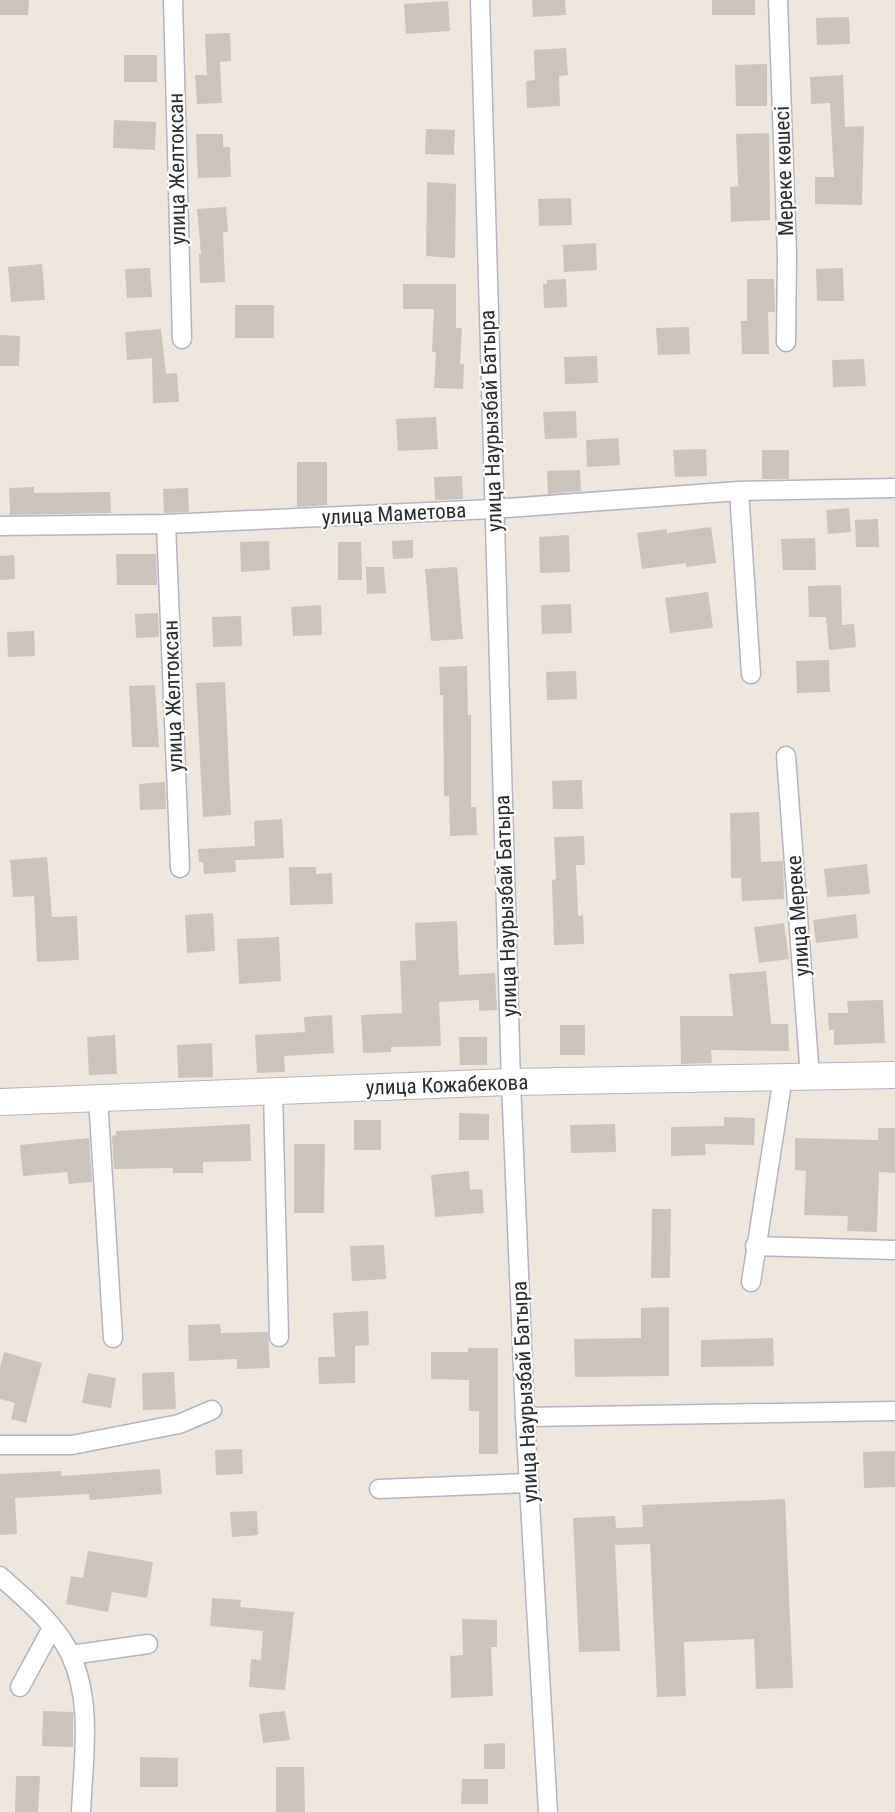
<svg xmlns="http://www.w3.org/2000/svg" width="895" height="1812" font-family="'Roboto Condensed',sans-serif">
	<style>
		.building { fill: #cac4bd }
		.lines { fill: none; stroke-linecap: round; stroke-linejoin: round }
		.minor-casing { stroke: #b1b5c1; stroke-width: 21 }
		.secondary-casing { stroke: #b1b5c1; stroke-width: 28 }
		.minor { stroke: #fff; stroke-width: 18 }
		.secondary { stroke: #fff; stroke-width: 26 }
		.labels { text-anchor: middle; stroke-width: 4.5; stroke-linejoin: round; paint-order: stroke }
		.street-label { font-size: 21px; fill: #2c2c2c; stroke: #fff }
	</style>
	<rect width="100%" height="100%" fill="#efe7dd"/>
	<g class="building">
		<polygon points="0,0 29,0 28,15 0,15"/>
		<polygon points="532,0 565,0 566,15 533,17"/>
		<rect x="712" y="0" width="43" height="15"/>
		<polygon points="448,1 450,31 406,34 404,4"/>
		<polygon points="849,17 850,44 817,45 816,18"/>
		<polygon points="230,33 231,61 220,62 222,103 197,104 195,75 207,75 205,34"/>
		<polygon points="566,48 568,75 559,76 560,106 527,108 526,81 535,80 534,50"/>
		<rect x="124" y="55" width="33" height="27"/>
		<polygon points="767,64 767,106 736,106 735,65"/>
		<polygon points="843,75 845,127 864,126 862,205 815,204 815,177 834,177 830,103 811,104 810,77"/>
		<polygon points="114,120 156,122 155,150 113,148"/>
		<polygon points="426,129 455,130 454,155 425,154"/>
		<polygon points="769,133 770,220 731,222 730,187 738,186 736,134"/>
		<polygon points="196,134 223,134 223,147 230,147 231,177 198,178"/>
		<polygon points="427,182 456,184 455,258 426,256"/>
		<polygon points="571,198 572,225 539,226 538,199"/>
		<polygon points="226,207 228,232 223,232 225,282 200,283 199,254 201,254 197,209"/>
		<polygon points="596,243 597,270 564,272 563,245"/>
		<polygon points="42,264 45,300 11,302 8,267"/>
		<polygon points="150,268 152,297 127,298 125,269"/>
		<polygon points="843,268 844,301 817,301 816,269"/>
		<polygon points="566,279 567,307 544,308 543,284 547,284 547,280"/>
		<polygon points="747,279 774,279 775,312 768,312 769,354 742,354 741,321 747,321"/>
		<polygon points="403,284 456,284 456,328 462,328 460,364 464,364 463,389 434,388 436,352 432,352 434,309 403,309"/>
		<rect x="235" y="305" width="39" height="33"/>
		<polygon points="689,327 690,354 658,355 656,328"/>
		<polygon points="161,329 166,374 177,373 179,402 153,403 152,358 127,360 125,332"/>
		<polygon points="0,335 20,336 19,366 0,366"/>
		<polygon points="597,356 598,383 565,384 564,357"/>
		<polygon points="864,359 866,386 833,387 832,360"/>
		<polygon points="576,411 577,438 545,439 543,412"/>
		<polygon points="436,417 438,449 398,451 396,419"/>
		<polygon points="618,438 620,465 587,467 586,440"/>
		<polygon points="706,449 707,476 675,477 673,450"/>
		<rect x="762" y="450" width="27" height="29"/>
		<polygon points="297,462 327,462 327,505 297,507"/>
		<polygon points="580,470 581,491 548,494 547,471"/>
		<polygon points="462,476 463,499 435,500 434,477"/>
		<polygon points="34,487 34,493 110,492 111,513 10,515 9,488"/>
		<polygon points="188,488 189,512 164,513 163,489"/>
		<polygon points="849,508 851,532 828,534 826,510"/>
		<polygon points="878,519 879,547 856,547 855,520"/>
		<polygon points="711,527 716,563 686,567 686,563 642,569 637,533 667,529 667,533"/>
		<polygon points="569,535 570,572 540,573 539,537"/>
		<polygon points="815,538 816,570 783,570 781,539"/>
		<polygon points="413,540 413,558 393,559 392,541"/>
		<polygon points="269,541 270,570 241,572 240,542"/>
		<polygon points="338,542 361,542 362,580 338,580"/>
		<polygon points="116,554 156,554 157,585 117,585"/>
		<polygon points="14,555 15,579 0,580 0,556"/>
		<polygon points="366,567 384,567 386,593 367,594"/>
		<polygon points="457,567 463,639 431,641 425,569"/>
		<polygon points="841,585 842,625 854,624 856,647 829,650 826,617 809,617 808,586"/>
		<polygon points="708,592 713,628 670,633 665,598"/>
		<polygon points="571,604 572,633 542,634 541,605"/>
		<polygon points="321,605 322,635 293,636 291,607"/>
		<polygon points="158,613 159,637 136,638 135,614"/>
		<polygon points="241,616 242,646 213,647 212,617"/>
		<polygon points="34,631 35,656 8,657 7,632"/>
		<polygon points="829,660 830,692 797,693 796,661"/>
		<polygon points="467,666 468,715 471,715 471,807 476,807 477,835 450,836 449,796 444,796 443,695 440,695 439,667"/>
		<polygon points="576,671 577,699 547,700 546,672"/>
		<polygon points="225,682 231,815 203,817 196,683"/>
		<polygon points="155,685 159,747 132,747 129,686"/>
		<polygon points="582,780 583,809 553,809 552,781"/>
		<polygon points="165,782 166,809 140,810 139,784"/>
		<polygon points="759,812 761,862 783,861 784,899 742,901 741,878 731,878 730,813"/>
		<polygon points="282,819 284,858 235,860 236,872 204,874 203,862 199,862 198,849 255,846 254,821"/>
		<polygon points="584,836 585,865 576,865 578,916 583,915 584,944 554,945 552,880 556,879 554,837"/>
		<polygon points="47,857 52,917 77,916 79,960 37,962 34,896 13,897 10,860"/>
		<polygon points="867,864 870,894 827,897 824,869"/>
		<polygon points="289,867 316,867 316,874 332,873 333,904 290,905"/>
		<polygon points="213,913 215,951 187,953 185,915"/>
		<polygon points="856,914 858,938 816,943 813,920"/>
		<polygon points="457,921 459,975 495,973 497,1010 479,1011 479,1000 439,1002 441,1046 391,1047 391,1052 363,1053 361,1015 402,1013 400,961 416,960 415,923"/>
		<polygon points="784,923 789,959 759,963 754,927"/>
		<polygon points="279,937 281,981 239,984 237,939"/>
		<polygon points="766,971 771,1024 788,1024 789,1051 711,1050 712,1063 681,1064 680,1016 733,1016 729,974"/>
		<polygon points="883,1000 885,1043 834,1045 834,1030 829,1030 828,1013 848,1013 847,1001"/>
		<polygon points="332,1015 334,1053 284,1056 285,1072 257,1073 255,1035 305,1032 304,1017"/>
		<rect x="560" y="1025" width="25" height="30"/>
		<polygon points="115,1035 117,1074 89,1075 87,1037"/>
		<polygon points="459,1037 487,1037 487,1065 460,1065"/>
		<polygon points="212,1043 213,1077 178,1078 177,1045"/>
		<polygon points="459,1113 489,1114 489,1140 459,1140"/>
		<polygon points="724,1117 755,1118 754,1145 705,1144 706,1155 671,1156 671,1127 724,1126"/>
		<rect x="354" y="1120" width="27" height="30"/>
		<polygon points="250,1124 251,1161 203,1162 203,1173 173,1173 173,1168 114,1169 112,1136 116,1135 116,1131"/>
		<polygon points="615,1124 616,1152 571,1153 570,1125"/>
		<polygon points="878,1128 895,1128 895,1173 879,1172 877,1232 847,1231 848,1216 804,1215 806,1171 795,1170 795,1138 878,1140"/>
		<polygon points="89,1138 92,1182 69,1184 67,1172 23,1176 20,1145"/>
		<polygon points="294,1144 325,1144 324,1213 294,1213"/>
		<polygon points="469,1171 470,1190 482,1189 484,1213 435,1217 431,1175"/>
		<polygon points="652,1209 671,1209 670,1278 651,1278"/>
		<polygon points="384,1245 386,1279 352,1281 350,1246"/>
		<polygon points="669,1307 669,1376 575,1377 574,1339 641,1338 641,1308"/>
		<polygon points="368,1311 369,1345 355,1346 355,1383 319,1384 318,1357 335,1357 333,1313"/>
		<polygon points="220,1324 221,1333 268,1332 270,1368 237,1369 237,1359 189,1361 188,1325"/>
		<polygon points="773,1338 774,1366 701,1367 701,1340"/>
		<polygon points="468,1348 498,1348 498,1454 479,1454 479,1411 469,1411 469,1380 431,1379 431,1352 468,1352"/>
		<polygon points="4,1352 42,1363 26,1423 11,1419 15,1403 0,1399 0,1368"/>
		<polygon points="174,1372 176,1409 143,1410 142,1373"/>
		<polygon points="88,1373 116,1378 111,1408 82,1403"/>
		<polygon points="242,1449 243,1474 216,1475 215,1450"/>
		<polygon points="895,1451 895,1487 864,1488 863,1452"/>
		<polygon points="160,1469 162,1494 90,1500 89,1494 15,1498 17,1534 0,1535 0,1474 61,1471 62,1476"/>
		<polygon points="785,1499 793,1688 756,1689 754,1639 684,1642 686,1696 657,1697 650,1544 615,1545 620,1651 579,1652 573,1518 615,1516 616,1528 643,1527 642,1505"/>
		<polygon points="257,1511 258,1535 232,1537 230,1512"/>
		<polygon points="88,1551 153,1562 147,1598 112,1592 108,1612 66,1604 71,1576 83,1578"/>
		<polygon points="212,1598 241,1600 240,1607 294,1612 285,1690 249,1687 251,1659 261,1660 263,1631 210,1626"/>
		<polygon points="462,1619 497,1620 497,1647 491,1647 493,1696 451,1698 450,1656 463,1655"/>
		<polygon points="43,1711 73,1712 73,1747 42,1746"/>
		<polygon points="285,1711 290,1740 263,1743 259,1714"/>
		<polygon points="505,1743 505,1769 484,1769 484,1744"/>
		<polygon points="140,1757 178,1758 178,1787 140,1787"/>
		<polygon points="276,1767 304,1767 305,1812 276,1812"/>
		<polygon points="16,1776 40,1776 38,1812 15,1812"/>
		<polygon points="462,1779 488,1779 488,1804 461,1804"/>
	</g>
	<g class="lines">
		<defs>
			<g id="minor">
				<polyline points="173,0 182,339"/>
				<polyline points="480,0 511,1082 525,1417 548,1812"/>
				<polyline points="778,0 787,255 786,342"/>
				<polyline points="739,491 751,674"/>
				<polyline points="166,524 180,868"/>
				<polyline points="0,526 166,524 493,509 739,491 895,488"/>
				<polyline points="786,756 810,1077"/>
				<polyline points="273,1091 279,1337"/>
				<polyline points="98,1098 113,1338"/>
				<polyline points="755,1246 895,1250"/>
				<polyline points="751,1282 783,1077"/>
				<polyline points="525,1417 895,1411"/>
				<polyline points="0,1445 72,1445 179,1424 212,1410"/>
				<polyline points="379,1489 529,1483"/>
				<path d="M0 1576C25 1599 57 1624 71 1656 93 1703 83 1762 81 1812"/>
				<polyline points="71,1655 148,1644"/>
				<polyline points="20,1687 52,1628"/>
			</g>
			<polyline id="secondary" points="0,1102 511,1082 895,1075"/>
		</defs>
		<use href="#minor" class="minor-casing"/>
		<use href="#secondary" class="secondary-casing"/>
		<use href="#minor" class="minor"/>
		<use href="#secondary" class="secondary"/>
	</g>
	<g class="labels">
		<g class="street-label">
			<text transform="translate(177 169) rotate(-91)" y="7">улица Желтоксан</text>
			<text transform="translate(784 171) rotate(-92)" y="7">Мереке көшесі</text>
			<text transform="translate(491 421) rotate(-92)" y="7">улица Наурызбай Батыра</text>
			<text transform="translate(394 514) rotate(-3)" y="7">улица Маметова</text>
			<text transform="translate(173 696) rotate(-92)" y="7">улица Желтоксан</text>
			<text transform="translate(506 906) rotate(-92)" y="7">улица Наурызбай Батыра</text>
			<text transform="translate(798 916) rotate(-94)" y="7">улица Мереке</text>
			<text transform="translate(447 1085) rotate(-2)" y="7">улица Кожабекова</text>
			<text transform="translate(525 1392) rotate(-93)" y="7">улица Наурызбай Батыра</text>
		</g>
	</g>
</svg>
